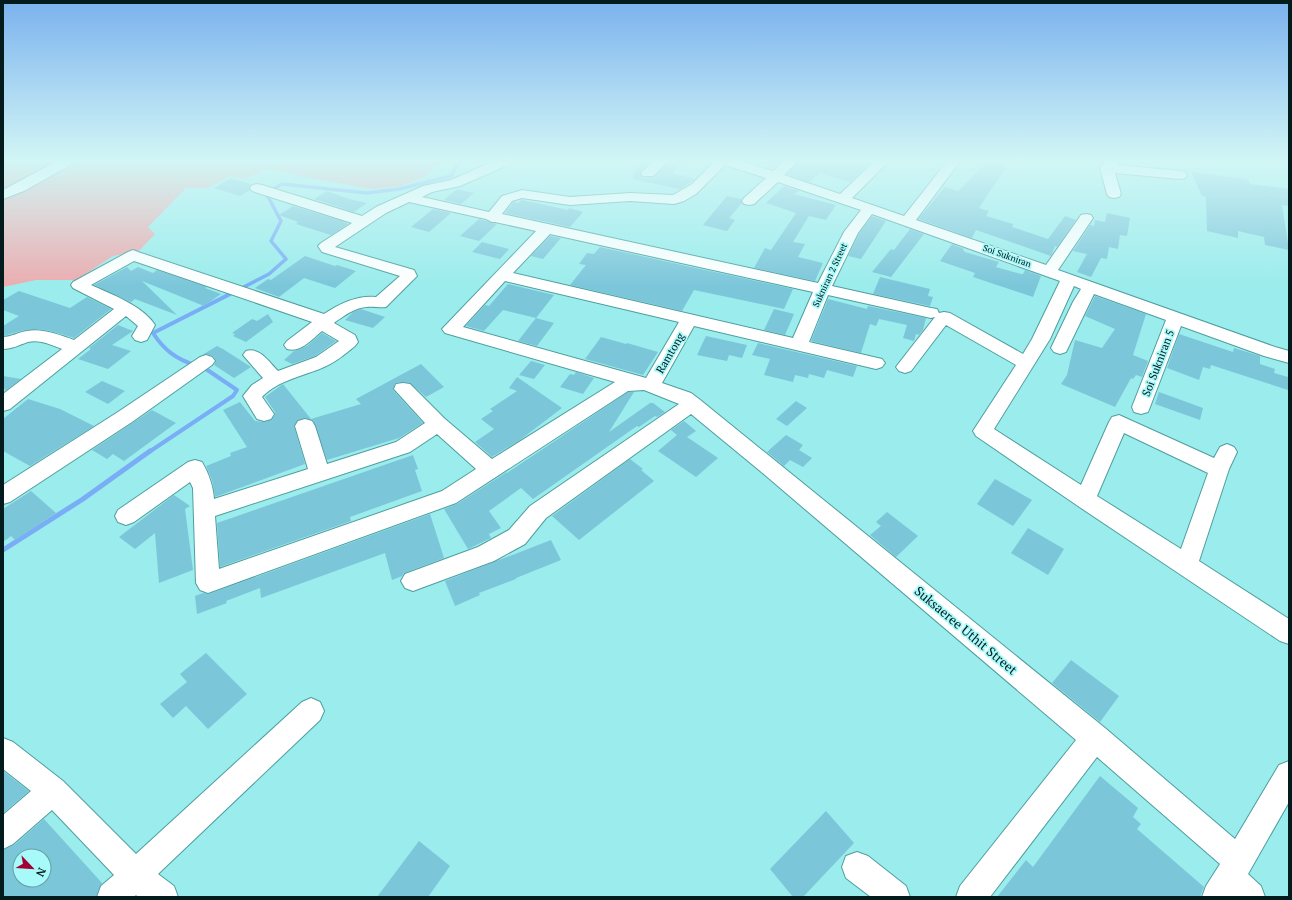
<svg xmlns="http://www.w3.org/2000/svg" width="1292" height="900" font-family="'PT Serif',serif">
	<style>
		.green { fill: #ebadb0 }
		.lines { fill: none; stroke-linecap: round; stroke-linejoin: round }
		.stream-far2 { stroke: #79aef6; stroke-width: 3.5 }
		.stream-far1 { stroke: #79aef6; stroke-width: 4 }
		.stream { stroke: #79aef6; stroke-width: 5 }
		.building { fill: #7cc6da; fill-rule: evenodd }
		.minor-casing { stroke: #4e9e9f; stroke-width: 2 }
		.minor { fill: #fff; fill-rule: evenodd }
		.labels { text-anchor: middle; stroke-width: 3.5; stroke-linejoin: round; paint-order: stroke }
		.far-street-label { font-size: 9px; fill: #031b1c; stroke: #a8f9fa }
		.street-label { font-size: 11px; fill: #031b1c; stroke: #a8f9fa }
		.near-street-label { font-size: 13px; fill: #031b1c; stroke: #a8f9fa }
	</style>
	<rect width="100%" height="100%" fill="#9becec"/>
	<polygon class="green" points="3,160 445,160 424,177 400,186 372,189 310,178 268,169 243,179 230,176 207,188 186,188 148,227 155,234 139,251 113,256 76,280 36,280 3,287"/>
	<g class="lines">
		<polyline class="stream-far2" points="236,291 269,274 286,259 271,241 281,221 266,193 282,184 367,193 399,189 451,176 460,160"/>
		<g class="stream-far1">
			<path d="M195 365C176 359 164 350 153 333L238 290"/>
			<polyline points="149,452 233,396 237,390 203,367"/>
		</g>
		<polyline class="stream" points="3,550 83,499 150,451"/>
	</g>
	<g class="building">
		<polygon points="647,160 653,160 640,172 643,178 654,177 671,160 685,160 672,173 695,179 680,189 633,179 633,172"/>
		<polygon points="759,160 783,160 774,168 759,163"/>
		<polygon points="800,160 824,160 830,162 831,160 874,160 850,182 820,173 809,182 787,174"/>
		<polygon points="989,160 1004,163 1002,166 1006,167 979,208 989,211 986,216 1013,224 1012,227 1048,239 1065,216 1076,220 1057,247 1055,246 1051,256 976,230 972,238 918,219 945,187 958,191"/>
		<polygon points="1191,172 1247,179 1250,184 1289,189 1289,206 1282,205 1289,250 1265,245 1264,237 1238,231 1238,238 1207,231 1206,197 1202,196"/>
		<polygon points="231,178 251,184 249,187 250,190 240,196 214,188"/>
		<polygon points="784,186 799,191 794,194 836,205 826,220 809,216 793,242 805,244 798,257 823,263 815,281 754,268 765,248 771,250 796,213 766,203"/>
		<polygon points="457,189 474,193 461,204 444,200"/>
		<polygon points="327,191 349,199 367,203 354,212 314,199"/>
		<polygon points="727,196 741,199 742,203 729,218 735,220 727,231 703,225"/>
		<polygon points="522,200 568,210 569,208 583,212 570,227 505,213 513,202 518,203"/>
		<polygon points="293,206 342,221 348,224 331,235 296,224 298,222 279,215"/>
		<polygon points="433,209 451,213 429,232 411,227"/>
		<polygon points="1107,213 1130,218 1127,236 1120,235 1118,249 1109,247 1107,259 1101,258 1091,277 1077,272 1087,254 1073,251 1090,225 1094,226 1095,220 1105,222"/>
		<polygon points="872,216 886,221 861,259 848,256 859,234"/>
		<polygon points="479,219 497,224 479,241 460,236"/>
		<polygon points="910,229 924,234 891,277 872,272 891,249 894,250"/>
		<polygon points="550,236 561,238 543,259 531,256"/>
		<polygon points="482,242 509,249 500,259 472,252"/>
		<polygon points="952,244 964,249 963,250 965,252 999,262 996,267 1021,274 1023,274 1025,270 1041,276 1033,297 973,277 975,273 940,261"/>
		<polygon points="600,247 696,268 793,289 784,309 694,290 682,311 570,285 586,265 579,264 587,253 594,254"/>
		<polygon points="305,256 335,266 337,265 356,271 335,288 304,278 279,297 255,288 268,279 271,280"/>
		<polygon points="127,267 131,271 138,267 153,273 157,270 207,287 205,288 221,294 204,306 142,281 177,315 135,299 131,302 94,285"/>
		<polygon points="880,277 930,289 928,296 933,297 930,306 873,294"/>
		<polygon points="508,284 554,295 536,318 503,310 484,331 466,326 485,305 489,306"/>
		<polygon points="19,291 70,308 87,297 111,309 74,338 51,331 39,329 24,330 3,336 3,326 19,316 3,310 3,300"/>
		<polygon points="1095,296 1146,314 1133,355 1148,361 1142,377 1136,375 1133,379 1131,378 1115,407 1061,384 1067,375 1075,340 1102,348 1115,329 1085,316"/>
		<polygon points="828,299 867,309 868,306 926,318 923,330 919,335 916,334 914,341 903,338 907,325 879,319 876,326 870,324 861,353 811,341"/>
		<polygon points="361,309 385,317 373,328 345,320 353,312"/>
		<polygon points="774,309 794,314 785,335 764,330"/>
		<polygon points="268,314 273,322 246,342 233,336 235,334 232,333 252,319 257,321"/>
		<polygon points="536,318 554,323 537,346 518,341"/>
		<polygon points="118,325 133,331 112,345 131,351 108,369 78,359 91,349 89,348"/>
		<polygon points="322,333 336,341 315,356 292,364 284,360 294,351 307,346"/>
		<polygon points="1179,334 1233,352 1234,348 1260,356 1260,364 1275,369 1274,373 1288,377 1288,390 1211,365 1210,369 1203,367 1199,380 1167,368"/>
		<polygon points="706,336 747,345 742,358 729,355 727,361 697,355"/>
		<polygon points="601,337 626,344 627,343 658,352 643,375 585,359"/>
		<polygon points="758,343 779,348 857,366 853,377 827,370 824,378 809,374 808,378 795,375 793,382 764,375 770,359 752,355"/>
		<polygon points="217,346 223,349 251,367 234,378 214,365 216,361 213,356 206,354 202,355"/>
		<polygon points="531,361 545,365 534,379 519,375"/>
		<polygon points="421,364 444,387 426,397 410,383 403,382 395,383 393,390 423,423 399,438 327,460 313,420 305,418 298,420 294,426 305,464 215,497 212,480 206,466 231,456 230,453 247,447 223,410 240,402 255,421 264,422 271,420 275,415 275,412 265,397 283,384 311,419 361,404 356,399"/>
		<polygon points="576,372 594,378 583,394 560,387 570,374 574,375"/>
		<polygon points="3,376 21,379 6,390 3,389"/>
		<polygon points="517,377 562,408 520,440 492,457 475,442 494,429 481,419 493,411 490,409 517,391 509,388"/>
		<polygon points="102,381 125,391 108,404 85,392"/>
		<polygon points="628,392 634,392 609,432 650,403 653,403 665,412 657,417 655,416 639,427 637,426 533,499 521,488 489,511 501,528 489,534 491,538 468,549 444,509 457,504 507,472 507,473"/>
		<polygon points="1159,392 1203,408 1200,420 1155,404"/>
		<polygon points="28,399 60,409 94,426 30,466 3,451 3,419"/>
		<polygon points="796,401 807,408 787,426 776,419"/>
		<polygon points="152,410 176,423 124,461 113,454 107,459 92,450"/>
		<polygon points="684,421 696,431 687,437 718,458 696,477 658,451 677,435 671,430"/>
		<polygon points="786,435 803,445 799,450 812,458 803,467 790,460 784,466 767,452"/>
		<polygon points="413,455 418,469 415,470 422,491 350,517 351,521 220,567 217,523"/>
		<polygon points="630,459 643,469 641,470 654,481 579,540 552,516"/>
		<polygon points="995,479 1032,500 1013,526 977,504"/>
		<polygon points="31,491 56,513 15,540 11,536 3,542 3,509"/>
		<polygon points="174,495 190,506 185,509 193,570 159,583 155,533 135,549 119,537"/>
		<polygon points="887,512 918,536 896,557 870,535 881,526 876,522"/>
		<polygon points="430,514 444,558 404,573 402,576 392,580 385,553 261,598 260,588 226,601 227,603 197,614 195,596 203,593 209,594"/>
		<polygon points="1028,528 1064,549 1048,575 1011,553"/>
		<polygon points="551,540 561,560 516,578 516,579 479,593 480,595 455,606 445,581"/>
		<polygon points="206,653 247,694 208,729 186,706 173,718 160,704 187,682 180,674"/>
		<polygon points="1071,660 1119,696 1100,722 1052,683"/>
		<polygon points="3,771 29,791 3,813"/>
		<polygon points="1100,776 1138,808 1133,817 1141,824 1137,829 1204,887 1200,897 997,897 1026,860 1033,867"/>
		<polygon points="826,811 854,843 803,897 793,897 770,869"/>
		<path d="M44 819 102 883 96 897H3V850L14 845ZM20 856H44V880H20Z"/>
		<polygon points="419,841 450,866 428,897 377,897"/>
	</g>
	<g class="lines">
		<defs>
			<g id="minor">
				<polygon points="59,160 75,160 74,163 24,191 3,199 3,190"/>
				<path d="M496 160H513L512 163 460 186 432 192 422 197 489 212 502 196 522 190 570 197 630 193 673 195 692 184 716 160H736L773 171 785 160H799L784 175 840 194 876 160H890L852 198 904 216 948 160H961L916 220 1046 265 1081 215 1086 214 1091 215 1093 218 1058 270 1275 347 1289 351V363L1264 356 1181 326 1150 407 1148 412 1141 414 1134 412 1132 407 1166 320 1094 294 1066 352 1060 354 1054 352 1051 348 1073 302 1081 289 1074 286 1050 339 994 429 1081 485 1109 422 1112 417 1119 415 1214 458 1220 447 1227 444 1234 447 1237 452 1229 469 1199 561 1289 619V644L1280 641 1078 506 976 436 973 431 1016 365 946 325 911 371 905 373 899 371 896 367 899 363 935 317 931 318 828 295 809 342 882 359 885 363 882 367 876 369 694 326 662 383 691 393 699 399 1105 728 1235 839 1279 765 1289 761V802L1248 874 1261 886 1265 897H1202L1206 886 1220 864 1097 757 990 897H956L960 886 1076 740 759 470 691 414 546 518 525 544 494 561 421 588 413 591 405 588 401 581 405 574 478 547 509 530 530 506 679 404 644 390 628 391 456 503 208 593 200 590 196 583 193 488 190 482 134 522 126 525 118 522 115 516 118 510 188 462 195 460 202 462C209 474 213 486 214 499L308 469 295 426 298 421 305 419 312 421 315 426 327 464 396 442 425 423 394 389 396 384 403 383 410 384 445 419 492 459 615 382 445 333 442 329 536 231 495 222H492L486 219 409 202 386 213 335 247 414 270 417 276 386 307C379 308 373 306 367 307 356 307 344 316 335 322L334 323 355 335 358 342 355 346C345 354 336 362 324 367 304 376 278 380 262 397L274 414 271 419 264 421 257 419 243 396 252 385 263 378 243 355 246 351C260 347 269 362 278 371L316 357 339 341 322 331C312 339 301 353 287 349L284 345 287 341 312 322 134 261 91 285C111 294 143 306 155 325L147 340 141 342 135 340 132 336 138 326 126 316 10 409 3 411V394L62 349C52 345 39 339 28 342 19 345 12 349 3 349V337C11 337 19 332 27 331 42 328 60 335 74 340L114 309 73 288 71 285 73 282 128 252 133 250 138 252 324 314C339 304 357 295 376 297L400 276 322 252 318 246 321 243 352 223 252 191 250 188 252 185 257 184 262 185 362 216 376 207 423 186 451 180ZM725 165 766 178 744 198 742 201 744 204 749 205 754 204 778 182 861 210 844 232 818 283 502 214 512 201 522 198 570 205 630 201 674 204 684 201 696 194ZM872 214 1060 281 1032 339 1023 354 950 313 944 312 939 313 937 309 931 308 832 286 858 233ZM550 234 813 292 793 338 513 273ZM505 281 679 322 646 378 463 327ZM1124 433 1208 473 1181 549 1097 496ZM437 434 476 469 442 491 219 569 215 516 410 452Z"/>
				<polygon points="656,160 670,160 653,176 643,176 641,173"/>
				<polygon points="1107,160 1121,160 1117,165 1180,171 1185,172 1187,175 1185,178 1180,179 1115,173 1121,194 1119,197 1114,198 1109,197 1107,194 1100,168"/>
				<polygon points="206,355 212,357 215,361 212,365 132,422 10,502 3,504 3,485 118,412 200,357"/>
				<polygon points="311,698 320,702 324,711 320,720 158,874 174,886 178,897 138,897 136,895 134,897 97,897 101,886 114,875 52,810 13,844 3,849 3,815 31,791 3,769 3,738 13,742 63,781 136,854 302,702"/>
				<polygon points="857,852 868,856 906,886 910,897 871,897 846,878 842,867 846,856"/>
			</g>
		</defs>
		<use href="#minor" class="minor-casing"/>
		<use href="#minor" class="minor"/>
	</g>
	<linearGradient id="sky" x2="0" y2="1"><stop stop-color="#7bb2ee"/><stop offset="0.56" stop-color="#d2f6f6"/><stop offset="1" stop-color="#d2f6f6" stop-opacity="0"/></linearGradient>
	<rect width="1292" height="286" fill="url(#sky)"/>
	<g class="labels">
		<g class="far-street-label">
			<text transform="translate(1007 256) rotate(20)" y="3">Soi Sukniran</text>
			<text transform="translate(830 275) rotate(-65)" y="3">Sukniran 2 Street</text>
		</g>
		<g class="street-label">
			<text transform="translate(670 353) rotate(-60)" y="4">Ramtong</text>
			<text transform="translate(1158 363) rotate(-69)" y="4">Soi Sukniran 5</text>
		</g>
		<g class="near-street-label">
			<text transform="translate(966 630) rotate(40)" y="5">Suksaeree Uthit Street</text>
		</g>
	</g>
	<rect width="1292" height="900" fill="none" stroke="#031b1c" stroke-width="8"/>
	<g transform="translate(32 868) rotate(115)"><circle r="19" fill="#a8f9fa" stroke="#66a0a1"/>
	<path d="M0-3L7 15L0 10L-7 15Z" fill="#a20231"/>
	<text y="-6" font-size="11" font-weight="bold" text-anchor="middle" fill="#031b1c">N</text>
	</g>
</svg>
